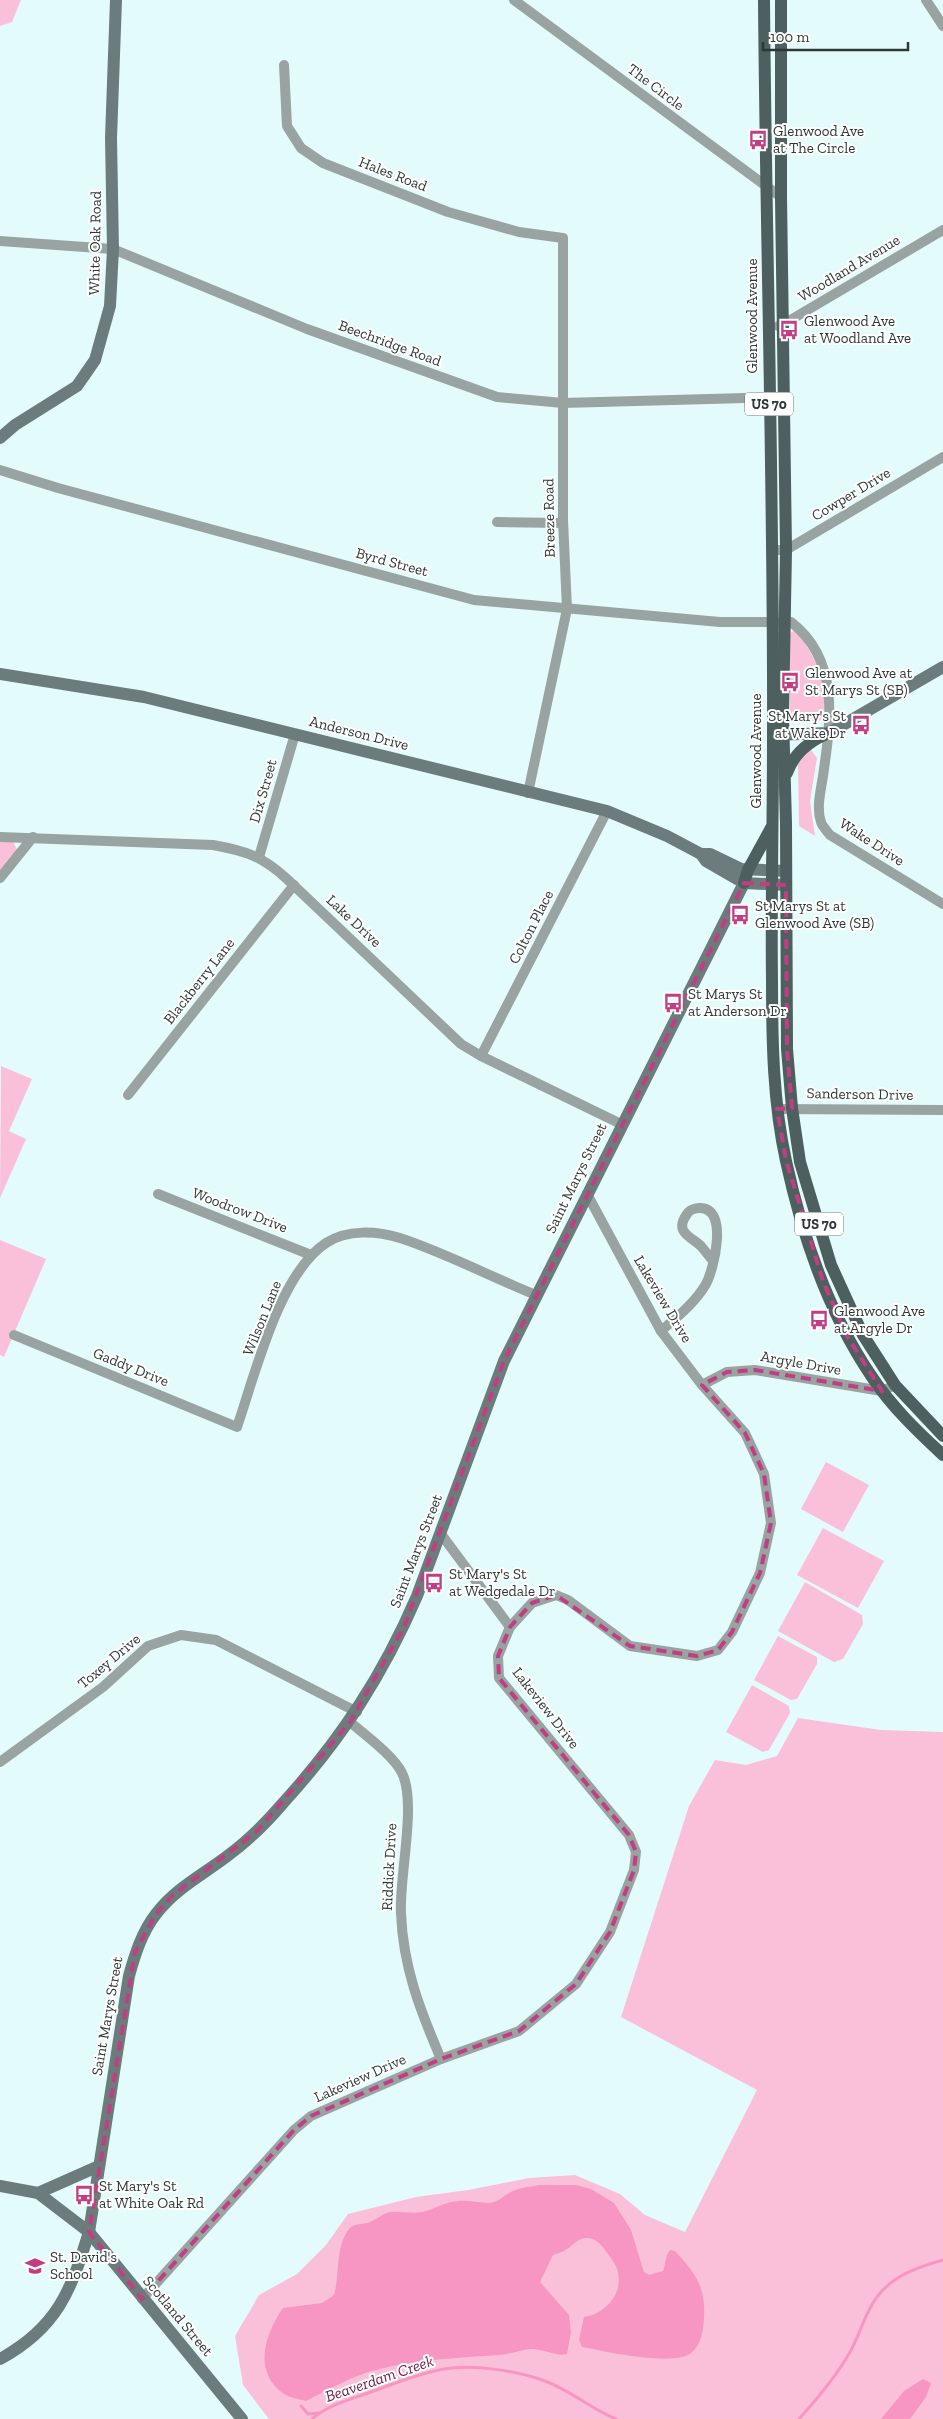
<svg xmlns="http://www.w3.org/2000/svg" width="943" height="2419" font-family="'Zilla Slab',serif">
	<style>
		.green { fill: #fbc0d9 }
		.water { fill: #f796c2 }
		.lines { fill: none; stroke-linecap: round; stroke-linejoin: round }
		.stream { stroke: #f796c2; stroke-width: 3 }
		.street { stroke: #99a3a2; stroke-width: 10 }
		.secondary { stroke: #6c7b7b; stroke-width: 12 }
		.primary { stroke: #4d5f5e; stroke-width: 12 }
		.marked { fill: none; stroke: #c23e83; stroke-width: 4; stroke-dasharray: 10 6; stroke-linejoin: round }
		.labels { text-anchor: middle; stroke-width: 4; stroke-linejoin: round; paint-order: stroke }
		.shield { fill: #fff; stroke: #6d7373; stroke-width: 1 }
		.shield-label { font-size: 14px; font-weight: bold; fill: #2e3737 }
		.street-label { font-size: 15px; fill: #2e3737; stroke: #fff }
		.poi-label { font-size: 15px; fill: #2e3737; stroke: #fff; text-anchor: start }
		.water-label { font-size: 16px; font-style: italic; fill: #6d1946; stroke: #fff }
	</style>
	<rect width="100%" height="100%" fill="#e3fcfb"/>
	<g class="green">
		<polygon points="0,0 21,0 12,22 0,26"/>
		<polygon points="792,631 799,632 820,670 825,692 823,720 802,723 792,718 790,712 790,634"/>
		<polygon points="811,750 817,758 810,801 815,836 799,826 798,765 802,754"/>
		<polygon points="0,841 13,841 17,850 0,870"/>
		<polygon points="1,1066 32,1079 9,1131 26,1139 0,1198"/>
		<polygon points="0,1240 46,1259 4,1357 0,1355"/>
		<polygon points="826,1462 869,1485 843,1532 801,1509"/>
		<polygon points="823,1528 884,1561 858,1608 797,1575"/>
		<polygon points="805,1582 862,1615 863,1624 843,1659 834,1662 778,1631"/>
		<polygon points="778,1636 817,1657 817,1664 797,1699 791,1700 754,1680"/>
		<polygon points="752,1685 789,1706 790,1713 769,1750 763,1752 726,1732"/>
		<polygon points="798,1718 881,1730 943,1732 943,2419 269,2419 243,2385 235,2336 259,2295 297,2274 326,2245 348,2214 416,2197 468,2190 529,2178 575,2175 620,2194 645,2215 685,2232 757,2090 621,2017 689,1806 715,1760 746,1765 777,1756"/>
	</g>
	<g class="water">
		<path d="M539 2185H576L591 2189 614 2203 631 2230 644 2272 649 2275 663 2271C666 2264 665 2256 670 2250L675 2251C695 2273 706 2286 704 2318 703 2331 702 2344 691 2353 674 2367 603 2351 582 2347L579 2340 584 2317C604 2314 623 2295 618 2273 617 2265 610 2257 605 2250 600 2243 595 2238 587 2238 577 2238 574 2245 567 2249 563 2252 558 2253 553 2255L540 2282 569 2315 571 2332 567 2354C558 2357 541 2348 530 2349 521 2350 511 2354 500 2355 459 2358 417 2359 376 2370 352 2376 328 2390 306 2401 300 2399 290 2398 284 2394 252 2372 265 2334 283 2308L322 2303 334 2295C340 2274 335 2248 349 2229 354 2223 360 2225 367 2223 375 2221 382 2213 391 2212 401 2211 412 2214 422 2212 435 2209 444 2202 458 2201 468 2200 479 2203 489 2203 498 2202 502 2197 509 2193 517 2188 529 2187 539 2185Z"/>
		<polygon points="923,2379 931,2383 926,2397 910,2419 881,2419 904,2391"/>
	</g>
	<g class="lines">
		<g class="stream">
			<polyline points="301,2406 308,2414 319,2413"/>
			<path d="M312 2419C328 2405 352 2399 371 2392 394 2384 419 2373 444 2369 473 2364 518 2371 545 2381 570 2390 591 2409 616 2419"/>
			<path d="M799 2419C818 2398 836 2377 850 2352 860 2335 865 2312 877 2297 893 2275 919 2267 943 2260"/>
		</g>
		<g class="street">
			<polyline points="514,0 781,197"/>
			<polyline points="926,0 943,26"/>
			<polyline points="284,65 287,126 301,148 323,163 448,212 519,232 563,238 563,520 567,609 528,793"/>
			<polyline points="0,241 113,249 307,329 497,397 563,403 784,397"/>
			<polyline points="778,326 782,325 943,230"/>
			<path d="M0 470 58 488 474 600 720 622H791C840 660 831 721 823 776 821 790 816 808 821 822 822 826 827 831 830 835L943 904"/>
			<polyline points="497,522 563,523"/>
			<polyline points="773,550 786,550 943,457"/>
			<path d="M0 837 213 845C246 851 262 856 287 879L461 1044 481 1056 621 1124"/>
			<polyline points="259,857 295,734"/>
			<polyline points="0,878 33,837"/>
			<polyline points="481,1056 607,811"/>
			<polyline points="128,1095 294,885"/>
			<polyline points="777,1109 943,1110"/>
			<polyline points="158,1194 311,1255"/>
			<path d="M661 1331C677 1317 695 1303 706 1284 714 1269 729 1208 700 1208 695 1208 689 1210 687 1214 674 1232 690 1236 701 1246 705 1251 709 1256 713 1261"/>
			<path d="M14 1335 237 1427C255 1375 279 1274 326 1243 347 1229 377 1231 400 1238 446 1253 491 1277 536 1295"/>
			<polyline points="702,1385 727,1372 755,1370 882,1391 895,1385"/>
			<polyline points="441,1534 510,1627"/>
			<path d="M350 1722C364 1734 394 1756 402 1773 417 1803 399 1876 401 1913 403 1967 420 2010 441 2059"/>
			<polyline points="0,1762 103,1687 148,1646 181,1635 216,1640 357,1712"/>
			<polyline points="142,2299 294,2130 311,2116 441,2059 519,2031 576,1984 610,1932 634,1870 636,1852 629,1835 499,1678 498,1656 510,1627 532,1603 556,1595 568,1600 630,1646 697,1656 718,1650 732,1632 760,1573 771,1523 764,1474 745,1433 702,1385 661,1331 587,1194"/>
		</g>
		<g class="secondary">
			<polyline points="0,438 15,425 77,386 95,360 110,306 113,249 111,138 116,0"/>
			<polyline points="0,674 144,697 607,811 667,836 701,854 710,854 741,869 786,871"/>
			<polyline points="773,735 829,733 943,667"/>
			<polyline points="701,854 706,861 744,883 786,885"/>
			<polyline points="0,2186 38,2193 89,2232 242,2419"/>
			<polyline points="38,2193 99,2166"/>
			<path d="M0 2359C57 2328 71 2291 89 2232L129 1976C135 1954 142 1932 156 1914 175 1889 202 1875 226 1857 248 1841 267 1822 284 1802 342 1738 383 1675 417 1596L504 1361 744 883"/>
		</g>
		<g class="primary">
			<path d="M764 0C766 246 774 493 773 739 773 820 771 900 772 981 772 1041 773 1102 786 1161 802 1235 829 1314 872 1377 891 1406 918 1432 943 1455"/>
			<polyline points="781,0 781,197 786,550 783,716 786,824 787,1049 792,1108 800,1162 831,1265 863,1335 895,1385 943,1436"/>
			<path d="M787 773C794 753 809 741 829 733"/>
			<polyline points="744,883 748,870 771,828"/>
		</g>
	</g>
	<path class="marked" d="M744 883 786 885 787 1049 792 1108 777 1109 786 1160 823 1281 847 1336 882 1391 755 1370 727 1372 702 1385 745 1433 764 1474 771 1523 760 1573 732 1632 718 1650 697 1656 630 1646 556 1595 532 1603 510 1627 498 1656 499 1678 629 1835 636 1852 634 1870 610 1932 576 1984 519 2031 441 2059 311 2116 294 2130 142 2299 89 2232 135 1952 156 1914 172 1896 257 1831 350 1722 404 1627 504 1361Z"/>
	<defs>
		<symbol id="bus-bare" viewBox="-9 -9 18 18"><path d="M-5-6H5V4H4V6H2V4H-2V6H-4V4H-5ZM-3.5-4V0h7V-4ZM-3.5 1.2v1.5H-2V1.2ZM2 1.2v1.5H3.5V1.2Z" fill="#c23e83" stroke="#fff" stroke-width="2.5" paint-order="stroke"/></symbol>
		<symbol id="school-bare" viewBox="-9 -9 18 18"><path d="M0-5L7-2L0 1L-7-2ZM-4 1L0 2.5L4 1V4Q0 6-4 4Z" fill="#c23e83" stroke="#fff" stroke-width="2.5" paint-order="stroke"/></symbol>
	</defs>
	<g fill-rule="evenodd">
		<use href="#bus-bare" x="744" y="126" width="28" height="28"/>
		<use href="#bus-bare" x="775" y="316" width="28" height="28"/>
		<use href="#bus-bare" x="776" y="668" width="28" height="28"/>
		<use href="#bus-bare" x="847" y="711" width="28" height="28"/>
		<use href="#bus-bare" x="726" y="901" width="28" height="28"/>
		<use href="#bus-bare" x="659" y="989" width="28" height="28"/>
		<use href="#bus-bare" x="805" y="1306" width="28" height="28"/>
		<use href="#bus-bare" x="420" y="1569" width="28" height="28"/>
		<use href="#bus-bare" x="70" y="2181" width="28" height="28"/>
		<use href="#school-bare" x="21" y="2252" width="28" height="28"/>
	</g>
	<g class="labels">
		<g class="shield">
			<rect x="745" y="392.5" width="48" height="23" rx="4"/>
			<rect x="795" y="1212.5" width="48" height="23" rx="4"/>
		</g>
		<g class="shield-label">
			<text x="769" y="409">US 70</text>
			<text x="819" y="1229">US 70</text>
		</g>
		<g class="street-label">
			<text transform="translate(656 87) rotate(37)" y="5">The Circle</text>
			<text transform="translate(393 174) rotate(21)" y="5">Hales Road</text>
			<text transform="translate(95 243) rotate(-89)" y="5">White Oak Road</text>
			<text transform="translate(849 268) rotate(-31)" y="5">Woodland Avenue</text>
			<text transform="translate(752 316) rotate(-90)" y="5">Glenwood Avenue</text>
			<text transform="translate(390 343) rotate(20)" y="5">Beechridge Road</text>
			<text transform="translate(851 494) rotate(-31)" y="5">Cowper Drive</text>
			<text transform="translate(549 518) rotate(-91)" y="5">Breeze Road</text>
			<text transform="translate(392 562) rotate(15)" y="5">Byrd Street</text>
			<text transform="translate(359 733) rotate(14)" y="5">Anderson Drive</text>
			<text transform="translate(756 751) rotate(-90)" y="5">Glenwood Avenue</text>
			<text transform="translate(263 791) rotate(-74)" y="5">Dix Street</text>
			<text transform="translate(872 842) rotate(33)" y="5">Wake Drive</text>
			<text transform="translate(354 921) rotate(43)" y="5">Lake Drive</text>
			<text transform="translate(531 927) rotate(-63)" y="5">Colton Place</text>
			<text transform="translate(199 981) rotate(-52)" y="5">Blackberry Lane</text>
			<text transform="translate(860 1094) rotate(1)" y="5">Sanderson Drive</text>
			<text transform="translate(576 1178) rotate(-64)" y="5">Saint Marys Street</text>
			<text transform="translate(240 1210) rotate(21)" y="5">Woodrow Drive</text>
			<text transform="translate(663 1299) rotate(59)" y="5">Lakeview Drive</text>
			<text transform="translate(262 1318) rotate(-68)" y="5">Wilson Lane</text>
			<text transform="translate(801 1363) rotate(10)" y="5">Argyle Drive</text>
			<text transform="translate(131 1367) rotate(22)" y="5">Gaddy Drive</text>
			<text transform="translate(416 1551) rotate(-69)" y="5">Saint Marys Street</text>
			<text transform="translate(109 1661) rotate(-40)" y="5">Toxey Drive</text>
			<text transform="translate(546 1708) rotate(52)" y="5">Lakeview Drive</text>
			<text transform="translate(389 1867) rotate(-87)" y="5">Riddick Drive</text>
			<text transform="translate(107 2016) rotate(-80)" y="5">Saint Marys Street</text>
			<text transform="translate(360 2078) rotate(-24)" y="5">Lakeview Drive</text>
			<text transform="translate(178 2316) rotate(50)" y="5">Scotland Street</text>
		</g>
		<g class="poi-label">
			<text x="773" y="136">Glenwood Ave<tspan x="773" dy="17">at The Circle</tspan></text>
			<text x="804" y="326">Glenwood Ave<tspan x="804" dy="17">at Woodland Ave</tspan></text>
			<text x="805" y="678">Glenwood Ave at<tspan x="805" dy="17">St Marys St (SB)</tspan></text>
			<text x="846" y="721" text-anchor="end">St Mary's St<tspan x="846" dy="17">at Wake Dr</tspan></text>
			<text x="755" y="911">St Marys St at<tspan x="755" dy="17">Glenwood Ave (SB)</tspan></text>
			<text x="688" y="999">St Marys St<tspan x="688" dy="17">at Anderson Dr</tspan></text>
			<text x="834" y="1316">Glenwood Ave<tspan x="834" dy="17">at Argyle Dr</tspan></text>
			<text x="449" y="1579">St Mary's St<tspan x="449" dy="17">at Wedgedale Dr</tspan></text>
			<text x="99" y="2191">St Mary's St<tspan x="99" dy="17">at White Oak Rd</tspan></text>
			<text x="50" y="2262">St. David's<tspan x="50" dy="17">School</tspan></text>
		</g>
		<g class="water-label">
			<text transform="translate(379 2378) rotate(-19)" y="6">Beaverdam Creek</text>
		</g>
	</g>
	<path d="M763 42v8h145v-8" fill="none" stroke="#2e3737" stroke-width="2.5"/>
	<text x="770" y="42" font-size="15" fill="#2e3737" stroke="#ffffff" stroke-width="4" paint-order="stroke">100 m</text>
</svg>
